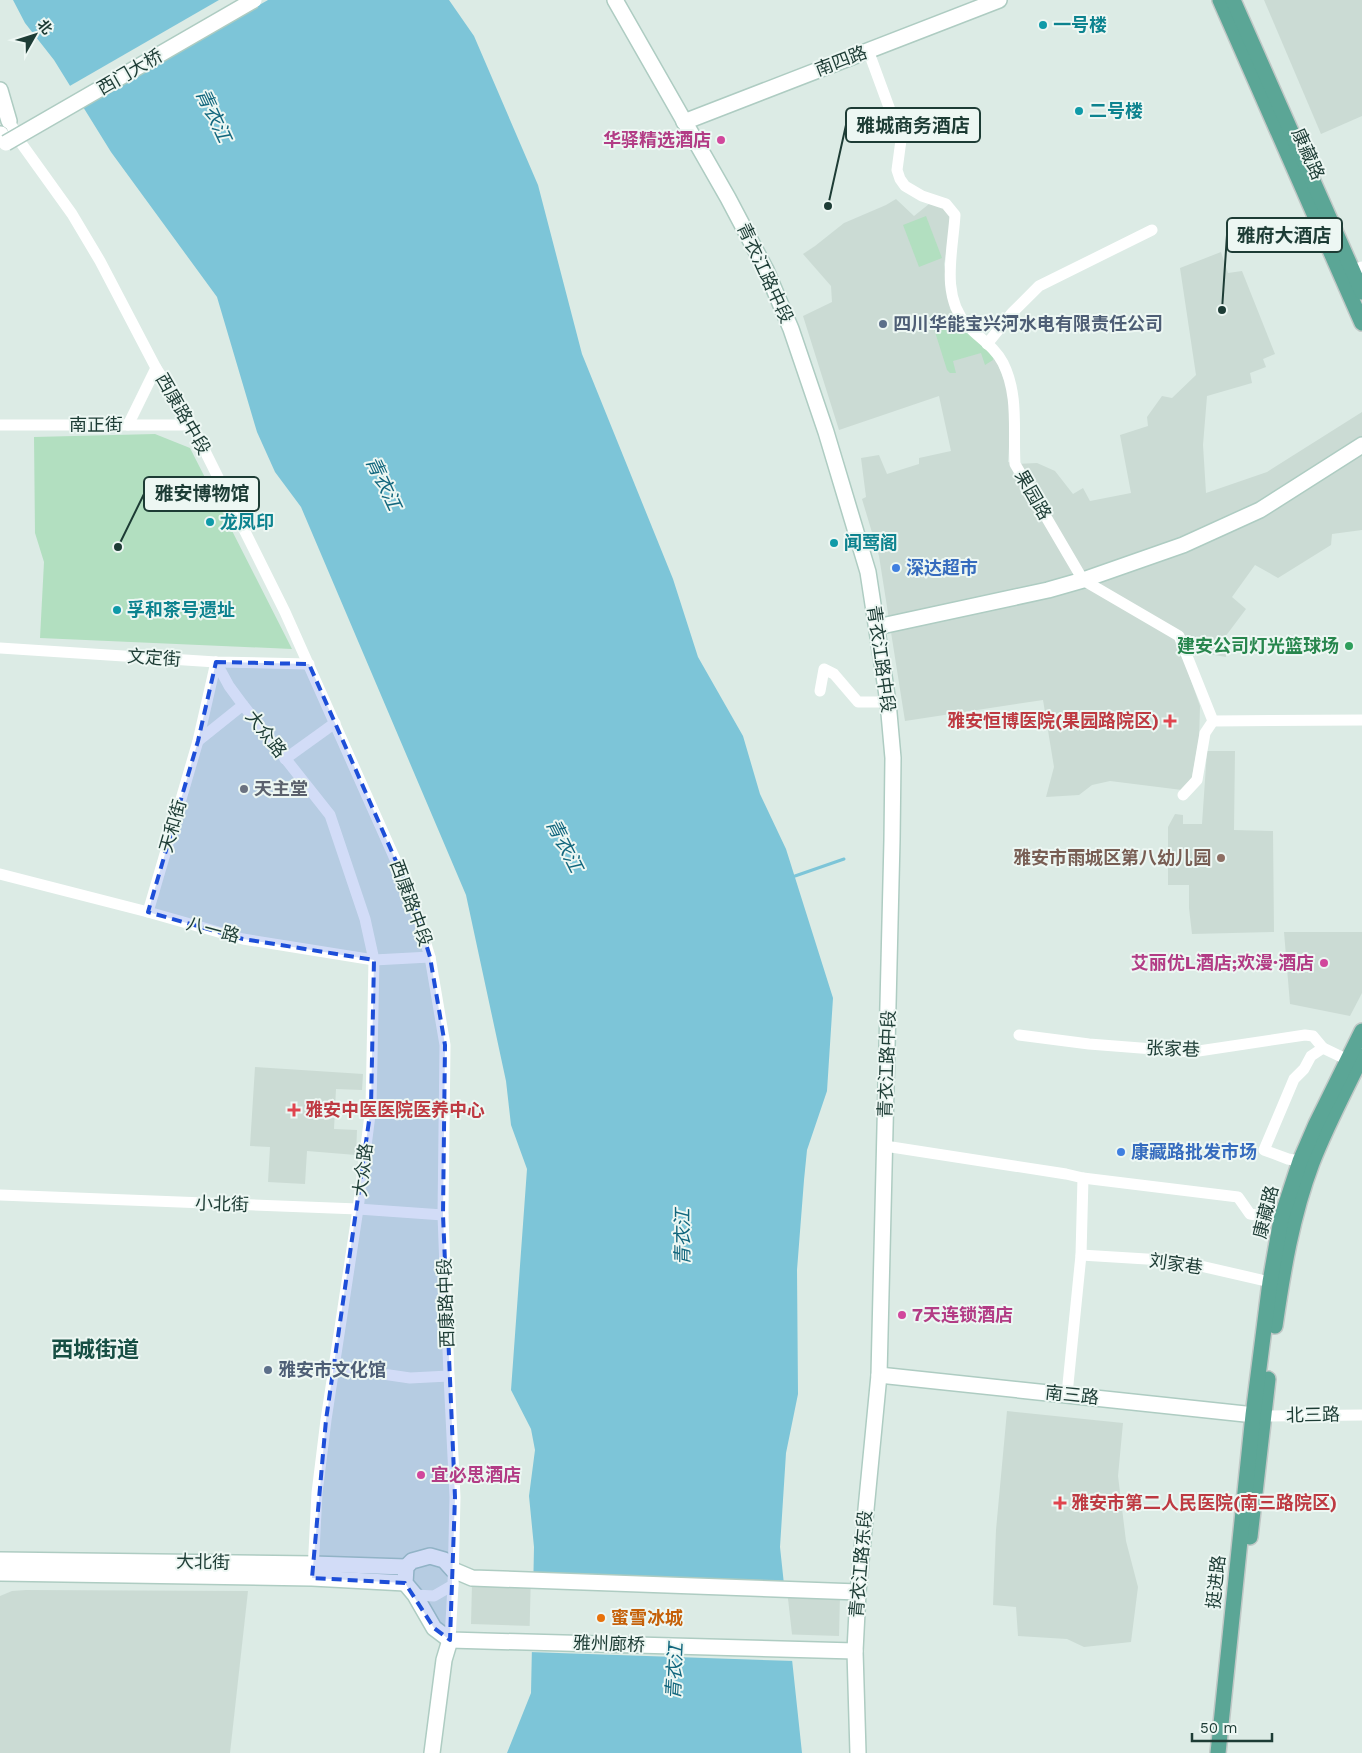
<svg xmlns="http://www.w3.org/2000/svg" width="1362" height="1753" font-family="'Work Sans','Noto Sans SC',sans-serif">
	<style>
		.built { fill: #cbdbd4 }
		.green { fill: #b2dfc0 }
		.water { fill: #7dc5d8 }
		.pier { fill: #dcebe5 }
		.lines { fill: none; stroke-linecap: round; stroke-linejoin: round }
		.stream { stroke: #7dc5d8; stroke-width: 3 }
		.secondary-casing { stroke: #aeccc2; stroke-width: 18 }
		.primary-casing { stroke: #c0c8c6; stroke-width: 18 }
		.street { stroke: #fff; stroke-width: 11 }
		.secondary { stroke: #fff; stroke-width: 15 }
		.primary { stroke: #5ba696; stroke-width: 15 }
		.secondary-bridge-casing { stroke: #aeccc2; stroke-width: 18; stroke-linecap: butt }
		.secondary-bridge { stroke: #fff; stroke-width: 15 }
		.marked { fill: #1d4ed8; fill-opacity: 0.2; stroke: #1d4ed8; stroke-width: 4; stroke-dasharray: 10 6; stroke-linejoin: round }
		.culture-dot { fill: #0f9aa8; stroke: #edf7f3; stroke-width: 2 }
		.hotel-dot { fill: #d1479c; stroke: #edf7f3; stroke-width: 2 }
		.service-dot { fill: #5c6f8a; stroke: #edf7f3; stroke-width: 2 }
		.shop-dot { fill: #3f7fe0; stroke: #edf7f3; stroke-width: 2 }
		.leisure-dot { fill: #2e9e5b; stroke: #edf7f3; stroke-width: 2 }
		.health-dot { fill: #e0444e; stroke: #edf7f3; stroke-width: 2 }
		.worship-dot { fill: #6b7280; stroke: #edf7f3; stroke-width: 2 }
		.education-dot { fill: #8d6e63; stroke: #edf7f3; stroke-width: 2 }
		.food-dot { fill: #e8710a; stroke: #edf7f3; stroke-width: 2 }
		.labels { text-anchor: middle; stroke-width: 4; stroke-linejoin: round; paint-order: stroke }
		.culture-label { font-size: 18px; font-weight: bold; fill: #0d838f; stroke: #edf7f3; text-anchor: start }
		.street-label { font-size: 18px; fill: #1d3c35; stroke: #edf7f3 }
		.hotel-label { font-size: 18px; font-weight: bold; fill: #b23c85; stroke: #edf7f3; text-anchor: end }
		.service-label { font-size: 18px; font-weight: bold; fill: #4e5e75; stroke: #edf7f3; text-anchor: start }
		.shop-label { font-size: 18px; font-weight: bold; fill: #366cbe; stroke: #edf7f3; text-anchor: start }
		.leisure-label { font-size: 18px; font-weight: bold; fill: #27864d; stroke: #edf7f3; text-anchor: end }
		.health-label { font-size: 18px; font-weight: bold; fill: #be3a42; stroke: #edf7f3; text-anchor: start }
		.worship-label { font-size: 18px; font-weight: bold; fill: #5b616d; stroke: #edf7f3; text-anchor: start }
		.education-label { font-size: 18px; font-weight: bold; fill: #785e54; stroke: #edf7f3; text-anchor: end }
		.food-label { font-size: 18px; font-weight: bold; fill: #c56008; stroke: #edf7f3; text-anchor: start }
		.water-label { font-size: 19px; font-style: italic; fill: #11667d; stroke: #edf7f3 }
		.district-label { font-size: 22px; font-weight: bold; fill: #174f44; stroke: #edf7f3 }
		.leader { fill: none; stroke: #1d3c35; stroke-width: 2 }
		.callout-dot { fill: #1d3c35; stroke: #edf7f3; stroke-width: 2 }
		.callout { fill: #edf7f3; stroke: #1d3c35; stroke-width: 2 }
		.callout-label { font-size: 19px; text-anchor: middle; font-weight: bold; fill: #1d3c35 }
	</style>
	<rect width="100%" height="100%" fill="#dcebe5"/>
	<g class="built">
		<polygon points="1264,0 1362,0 1362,116 1321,134"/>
		<polygon points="896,199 914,216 929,204 942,206 951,215 951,230 944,264 950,309 960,323 994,355 1010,394 1011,417 1008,462 1015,464 1037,463 1055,471 1073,494 1083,488 1090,501 1131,493 1120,435 1148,426 1147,417 1162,396 1172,398 1196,375 1180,268 1221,252 1228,273 1242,271 1275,354 1263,359 1266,367 1250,373 1252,383 1207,396 1203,445 1206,493 1267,472 1362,412 1362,530 1332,534 1331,545 1278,578 1255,565 1232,597 1246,609 1225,637 1226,657 1180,649 1200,706 1199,739 1192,777 1182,790 1110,781 1092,785 1079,795 1046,797 1054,767 1043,700 905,721 879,556 862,499 866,497 861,458 879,455 887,474 919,464 919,458 951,451 939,396 839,430 803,316 832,302 831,286 803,254 815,246 844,223 886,205"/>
		<polygon points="1207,751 1235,751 1234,830 1273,831 1274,932 1192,934 1189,908 1189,885 1168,885 1168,827 1175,814 1183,815 1183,824 1202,824"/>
		<polygon points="1284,932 1362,932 1362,993 1350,1016 1290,1004"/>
		<polygon points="255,1067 363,1074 362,1090 336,1089 334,1129 357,1130 356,1155 307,1151 305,1184 268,1182 270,1147 250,1146"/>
		<polygon points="1007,1411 1123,1423 1118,1476 1126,1541 1138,1587 1131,1642 1084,1647 1067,1639 1018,1636 1016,1607 993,1605 996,1530"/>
		<polygon points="472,1584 840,1595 839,1636 471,1624"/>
		<polygon points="26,1590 248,1591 230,1753 0,1753 0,1596 12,1591"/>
	</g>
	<g class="green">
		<polygon points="926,216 942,258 919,267 903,225"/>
		<polygon points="938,314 940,319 947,318 953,325 960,323 994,355 993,360 985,365 981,353 953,361 956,373 950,373 947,370 930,316"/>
		<polygon points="155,434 190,448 292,649 40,638 44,562 35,533 34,437"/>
	</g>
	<polygon class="water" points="13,0 449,0 474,36 538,185 582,354 673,579 698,657 743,736 760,794 786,849 833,998 827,1091 807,1150 804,1180 797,1270 798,1394 786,1453 780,1547 802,1753 507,1753 531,1693 534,1547 529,1496 535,1450 531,1429 511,1390 527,1169 511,1125 506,1081 466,895 301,507 275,472 257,432 217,297 111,152 54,60 25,23"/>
	<g class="pier">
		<polygon points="219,0 268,0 81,108 68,87"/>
		<polygon points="531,1573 786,1581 795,1661 529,1652"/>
	</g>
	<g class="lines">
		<polyline class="stream" points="795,876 844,859"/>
		<defs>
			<g id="secondary">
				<polyline points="615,0 728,198 766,270 791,329 826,432 868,572 888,702 893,758 892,840 879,1375 858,1592 855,1651 858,1753"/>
				<polyline points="0,90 9,121"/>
				<polyline points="684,122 999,0"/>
				<polyline points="0,135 1,134"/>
				<polyline points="877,627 1048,590 1083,580 1183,545 1260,510 1362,445"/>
				<polyline points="879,1375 1264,1416"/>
				<polyline points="0,1560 313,1564 406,1567"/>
				<polyline points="0,1573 312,1578 405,1583"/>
				<polyline points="855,1651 450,1640 434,1628 415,1595 405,1583 406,1567 412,1561 430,1556 444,1560 453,1570 472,1578 858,1592"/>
				<polyline points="432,1753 444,1660 450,1640"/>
			</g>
			<g id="primary">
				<polyline points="1220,0 1362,323"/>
				<polyline points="1233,0 1362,292"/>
				<path d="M1275 1326C1283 1271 1292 1216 1312 1163 1326 1127 1345 1091 1362 1056"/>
				<polyline points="1250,1537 1268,1379"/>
				<polyline points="1218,1753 1253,1415 1270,1282 1281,1219 1300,1161 1316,1124 1362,1031"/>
			</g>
		</defs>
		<use href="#secondary" class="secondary-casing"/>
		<use href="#primary" class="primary-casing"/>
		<g class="street">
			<path d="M868 50 901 140 897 170 900 179 905 186 922 196 946 204 955 215C953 251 940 295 967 325 979 338 995 347 1003 363 1019 395 1013 430 1015 464L1083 580 1179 636 1213 721"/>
			<polyline points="9,121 21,143 72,214 100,261 156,368 192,425 285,612 411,895 430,957 445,1045 443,1215 449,1376 455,1497 453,1585 450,1640"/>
			<polyline points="1353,270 1362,267"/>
			<polyline points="987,344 1012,313 1039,286 1152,230"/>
			<polyline points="0,425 192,425"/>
			<polyline points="128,425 156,368"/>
			<polyline points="0,648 216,662 309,664"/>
			<polyline points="216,662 229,686 243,705 330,815 365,919 374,960 371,1107 358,1209 326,1420 317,1493 313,1571"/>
			<polyline points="820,691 824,669 834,674 858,702 888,702"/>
			<polyline points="1213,721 1362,720"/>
			<polyline points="198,741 243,705"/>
			<polyline points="285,759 335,723"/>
			<polyline points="1183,795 1197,780 1205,733 1213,721"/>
			<polyline points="0,874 148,912 243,939 374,960 430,957"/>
			<polyline points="148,912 198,741 216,662"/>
			<polyline points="1019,1035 1089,1044 1192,1052 1305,1035 1313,1036 1323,1048 1348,1060"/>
			<polyline points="885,1146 1066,1174 1083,1178 1238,1197 1250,1214 1281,1219"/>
			<polyline points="1300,1161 1288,1159 1264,1150 1294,1079 1304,1069 1311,1056 1323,1048"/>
			<polyline points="0,1195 358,1209 443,1215"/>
			<polyline points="1081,1255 1179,1261 1270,1282"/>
			<polyline points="335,1367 410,1378 449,1376"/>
			<polyline points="1067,1394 1081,1255 1083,1178"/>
			<polyline points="1264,1416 1362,1415"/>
			<polyline points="415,1595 434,1596 453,1585"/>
		</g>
		<use href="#secondary" class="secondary"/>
		<use href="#primary" class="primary"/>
		<defs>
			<polyline id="secondary-bridge" points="6,143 254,0"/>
		</defs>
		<use href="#secondary-bridge" class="secondary-bridge-casing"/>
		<use href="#secondary-bridge" class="secondary-bridge"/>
	</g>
	<path class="marked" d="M216 662 309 664 411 895 430 957 445 1045 443 1215 455 1497 450 1640 434 1628 405 1583 312 1578 326 1420 371 1107 374 960 243 939 148 912 198 741Z"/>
	<g class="culture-dot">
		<circle cx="1043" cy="25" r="5"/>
		<circle cx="1079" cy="111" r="5"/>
		<circle cx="210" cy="522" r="5"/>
		<circle cx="834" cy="543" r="5"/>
		<circle cx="117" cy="610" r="5"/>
	</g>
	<g class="hotel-dot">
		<circle cx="721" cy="140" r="5"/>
		<circle cx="1324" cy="963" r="5"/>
		<circle cx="902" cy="1315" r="5"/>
		<circle cx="421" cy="1475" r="5"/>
	</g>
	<g class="service-dot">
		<circle cx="883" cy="324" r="5"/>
		<circle cx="268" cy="1370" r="5"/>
	</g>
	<g class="shop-dot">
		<circle cx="896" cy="568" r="5"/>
		<circle cx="1121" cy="1152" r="5"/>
	</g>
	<circle class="leisure-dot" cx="1349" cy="646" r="5"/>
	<g class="health-dot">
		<path d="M1167.5 713.5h5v5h5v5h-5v5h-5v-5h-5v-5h5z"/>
		<path d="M291.5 1102.5h5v5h5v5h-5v5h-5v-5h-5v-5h5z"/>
		<path d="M1057.5 1495.5h5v5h5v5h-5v5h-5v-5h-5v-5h5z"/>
	</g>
	<circle class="worship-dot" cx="244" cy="789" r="5"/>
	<circle class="education-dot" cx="1221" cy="858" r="5"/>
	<circle class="food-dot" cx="601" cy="1618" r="5"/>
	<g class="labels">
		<g class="culture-label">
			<text x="1053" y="31">一号楼</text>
			<text x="1089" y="117">二号楼</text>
			<text x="220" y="528">龙凤印</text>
			<text x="844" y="549">闻莺阁</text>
			<text x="127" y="616">孚和茶号遗址</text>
		</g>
		<g class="street-label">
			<text transform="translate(841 61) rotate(-21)" y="6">南四路</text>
			<text transform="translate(130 72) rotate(-30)" y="6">西门大桥</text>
			<text transform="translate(1308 154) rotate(66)" y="6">康藏路</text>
			<text transform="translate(765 273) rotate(65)" y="6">青衣江路中段</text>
			<text transform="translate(183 414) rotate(60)" y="6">西康路中段</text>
			<text x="96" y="431">南正街</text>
			<text transform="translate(1033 495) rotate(60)" y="6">果园路</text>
			<text transform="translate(154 658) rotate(4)" y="6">文定街</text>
			<text transform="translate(881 659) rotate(82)" y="6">青衣江路中段</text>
			<text transform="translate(266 734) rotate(52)" y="6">大众路</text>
			<text transform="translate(173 826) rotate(-74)" y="6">天和街</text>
			<text transform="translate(411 903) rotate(70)" y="6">西康路中段</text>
			<text transform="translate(213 930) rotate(15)" y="6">八一路</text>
			<text transform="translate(1173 1049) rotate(2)" y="6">张家巷</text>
			<text transform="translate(887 1064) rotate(-88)" y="6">青衣江路中段</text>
			<text transform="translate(363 1170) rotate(-83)" y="6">大众路</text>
			<text transform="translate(222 1204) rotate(2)" y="6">小北街</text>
			<text transform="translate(1266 1212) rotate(-76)" y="6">康藏路</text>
			<text transform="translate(1176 1264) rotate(8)" y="6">刘家巷</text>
			<text transform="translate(446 1303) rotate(-92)" y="6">西康路中段</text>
			<text transform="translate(1072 1395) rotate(6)" y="6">南三路</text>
			<text transform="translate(1313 1415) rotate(-1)" y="6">北三路</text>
			<text transform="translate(203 1562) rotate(1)" y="6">大北街</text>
			<text transform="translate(861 1564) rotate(-85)" y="6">青衣江路东段</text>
			<text transform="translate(1216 1582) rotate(-84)" y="6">挺进路</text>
			<text transform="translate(609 1644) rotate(2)" y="6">雅州廊桥</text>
		</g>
		<g class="hotel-label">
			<text x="711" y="146">华驿精选酒店</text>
			<text x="1314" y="969">艾丽优L酒店;欢漫·酒店</text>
			<text x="912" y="1321" text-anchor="start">7天连锁酒店</text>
			<text x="431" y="1481" text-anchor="start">宜必思酒店</text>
		</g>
		<g class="service-label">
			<text x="893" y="330">四川华能宝兴河水电有限责任公司</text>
			<text x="278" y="1376">雅安市文化馆</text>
		</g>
		<g class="shop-label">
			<text x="906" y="574">深达超市</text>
			<text x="1131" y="1158">康藏路批发市场</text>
		</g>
		<g class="leisure-label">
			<text x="1339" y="652">建安公司灯光篮球场</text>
		</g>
		<g class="health-label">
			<text x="1159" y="727" text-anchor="end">雅安恒博医院(果园路院区)</text>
			<text x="305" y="1116">雅安中医医院医养中心</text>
			<text x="1071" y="1509">雅安市第二人民医院(南三路院区)</text>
		</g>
		<g class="worship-label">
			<text x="254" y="795">天主堂</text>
		</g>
		<g class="education-label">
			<text x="1211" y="864">雅安市雨城区第八幼儿园</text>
		</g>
		<g class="food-label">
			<text x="611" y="1624">蜜雪冰城</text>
		</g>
		<g class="water-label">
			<text transform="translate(214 115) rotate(65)" y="7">青衣江</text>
			<text transform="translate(384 483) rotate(65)" y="7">青衣江</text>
			<text transform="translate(565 845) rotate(63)" y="7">青衣江</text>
			<text transform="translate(682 1237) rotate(-90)" y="7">青衣江</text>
			<text transform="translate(674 1671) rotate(-87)" y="7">青衣江</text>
		</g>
		<g class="district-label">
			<text x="95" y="1357">西城街道</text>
		</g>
	</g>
	<path class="leader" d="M828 206L846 125M1222 310L1227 235M118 547L144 494"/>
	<g class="callout-dot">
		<circle cx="828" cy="206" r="5"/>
		<circle cx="1222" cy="310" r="5"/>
		<circle cx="118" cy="547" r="5"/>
	</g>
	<g class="callout">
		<rect x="846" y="108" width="134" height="34" rx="5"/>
		<rect x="1227" y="218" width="115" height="34" rx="5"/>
		<rect x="144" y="477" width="115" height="34" rx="5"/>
	</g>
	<g class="callout-label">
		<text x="913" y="132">雅城商务酒店</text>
		<text x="1284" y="242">雅府大酒店</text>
		<text x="202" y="500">雅安博物馆</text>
	</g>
	<g transform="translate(35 35) rotate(51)" stroke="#edf7f3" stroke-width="4" paint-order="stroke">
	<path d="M0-4L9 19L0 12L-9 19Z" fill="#1d3c35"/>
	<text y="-8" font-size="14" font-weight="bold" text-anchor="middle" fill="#1d3c35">北</text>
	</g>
	<path d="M1192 1733v8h80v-8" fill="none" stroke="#1d3c35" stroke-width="2.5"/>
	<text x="1200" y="1733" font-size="15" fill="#1d3c35" stroke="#edf7f3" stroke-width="4" paint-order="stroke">50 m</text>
</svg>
